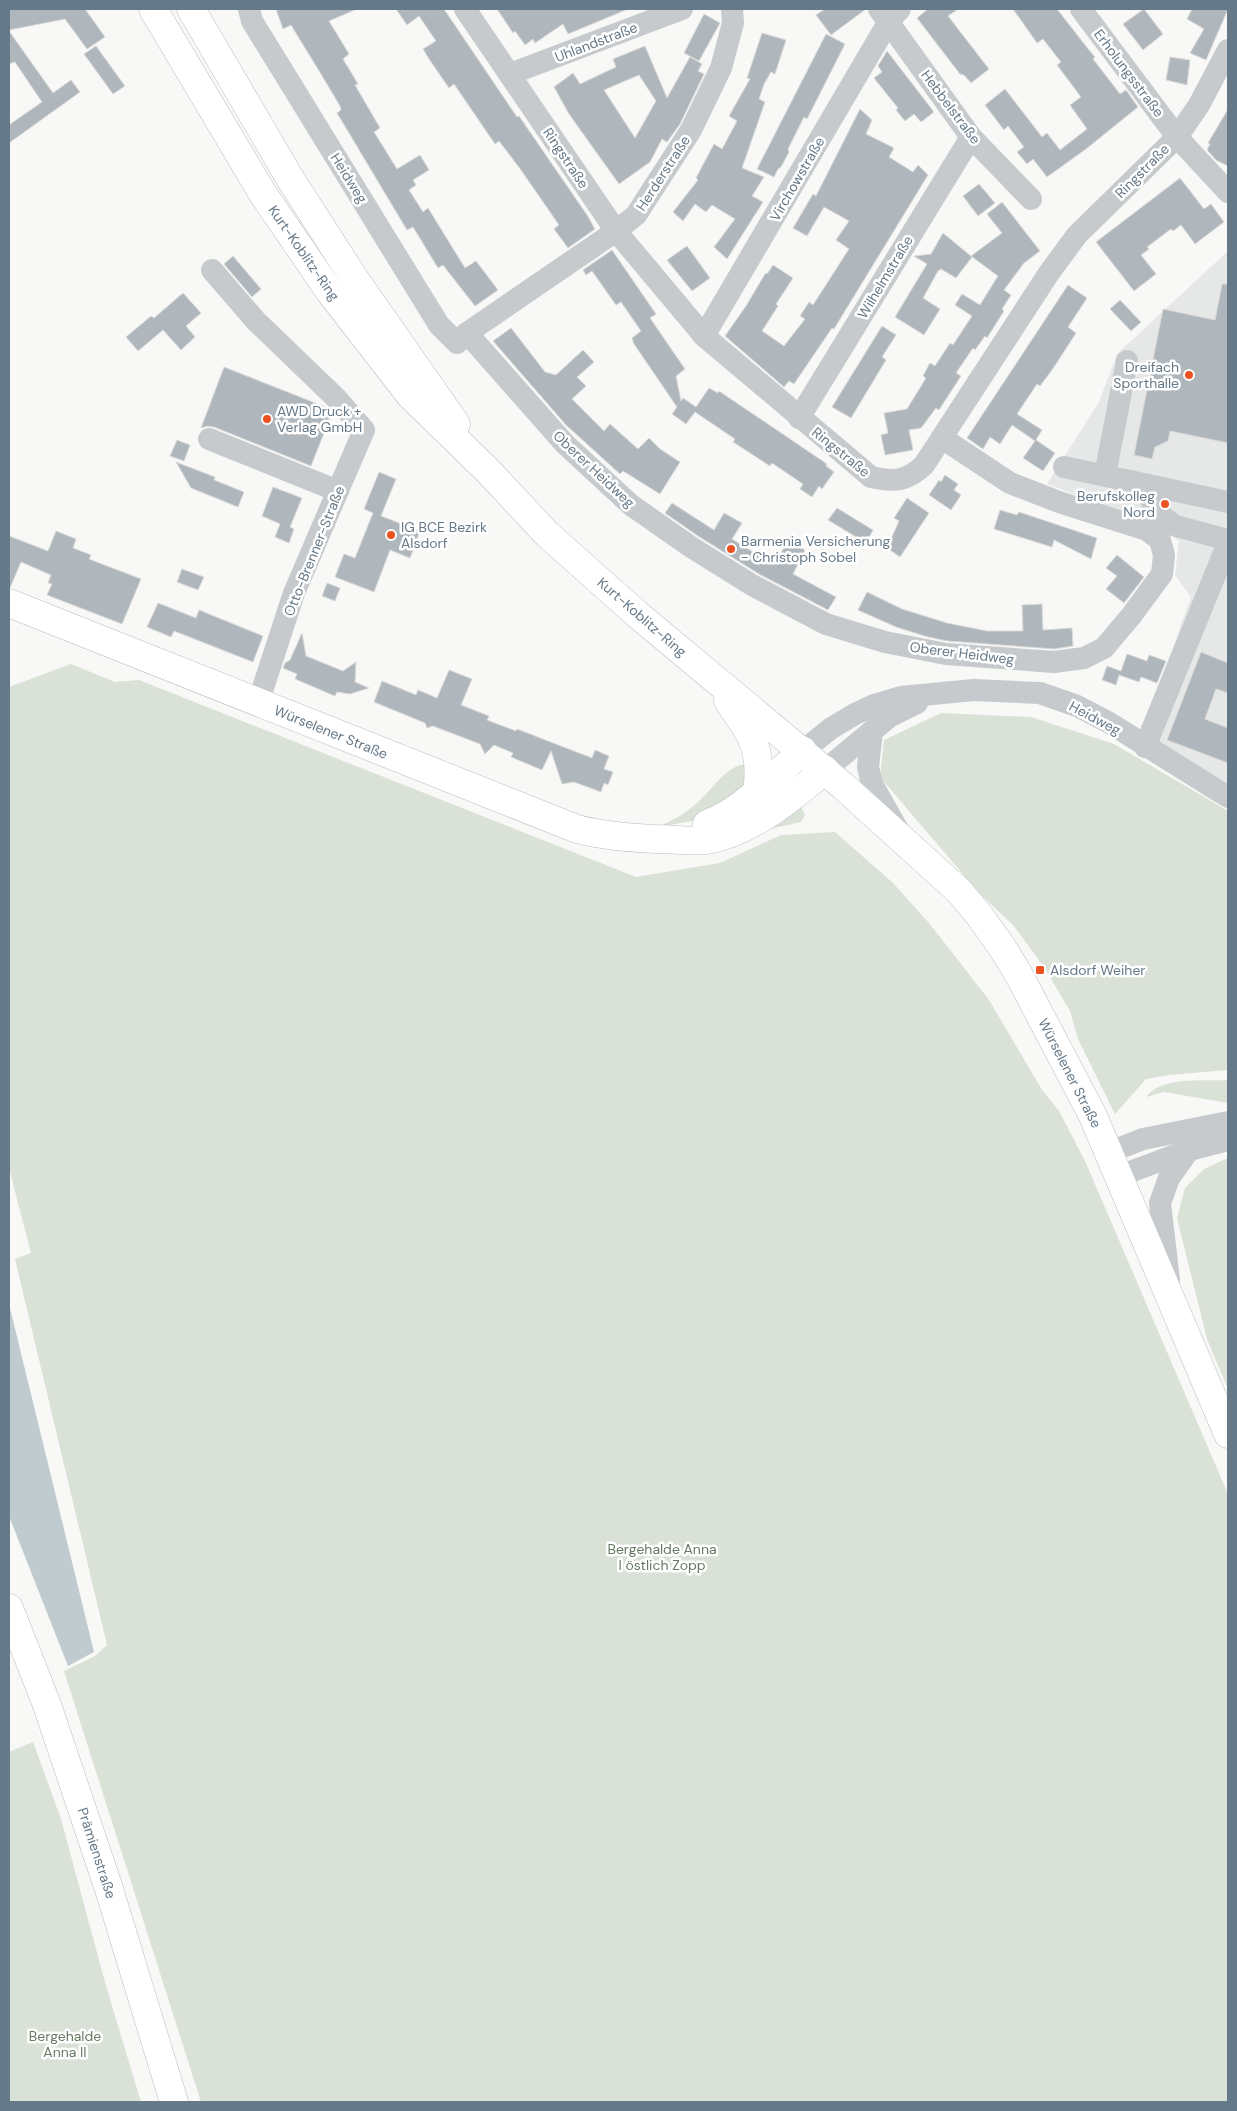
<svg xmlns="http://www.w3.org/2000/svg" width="1237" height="2111" font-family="'DM Sans',sans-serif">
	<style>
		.built { fill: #e6e7e7 }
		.green { fill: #dae1d6 }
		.water { fill: #c0cbd0 }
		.building { fill: #afb7bd; stroke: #dadad8; fill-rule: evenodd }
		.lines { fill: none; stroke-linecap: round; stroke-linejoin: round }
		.major-casing { stroke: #b9bdc1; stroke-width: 29 }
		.minor { stroke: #c6cacd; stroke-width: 22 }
		.major { stroke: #fff; stroke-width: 28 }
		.poi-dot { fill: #ec5222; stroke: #fff; stroke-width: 2 }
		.labels { text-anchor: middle; stroke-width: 5; stroke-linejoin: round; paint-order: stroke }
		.street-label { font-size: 14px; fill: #667988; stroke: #fff }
		.poi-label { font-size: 14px; fill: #667988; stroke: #fff; text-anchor: start }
		.park-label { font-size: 14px; fill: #667a61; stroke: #fff }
	</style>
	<rect width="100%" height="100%" fill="#f8f8f6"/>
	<polygon class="built" points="1228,251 1228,788 1141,736 1191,597 1175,575 1179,541 1155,524 1047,484 1099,402 1117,354"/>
	<g class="green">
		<polygon points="71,664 115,682 139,680 636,877 720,863 781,835 835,832 893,883 929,923 989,1000 1042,1090 1059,1111 1085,1161 1228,1494 1228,2102 201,2102 64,1671 95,1656 107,1645 15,1259 31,1253 9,1168 9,687"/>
		<polygon points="941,713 1031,717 1114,744 1228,811 1228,1070 1169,1075 1146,1079 1115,1114 1078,1039 1070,1011 1044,967 1013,925 980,894 880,777 884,740"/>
		<path d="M740 765H752L745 789 708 818 664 826V824C680 817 693 808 705 795 717 783 724 771 740 765Z"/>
		<polygon points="800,805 805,815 801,822 761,831"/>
		<path d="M1228 1080V1103L1164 1092 1146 1097C1161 1076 1204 1081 1228 1080Z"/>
		<polygon points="1228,1158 1228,1389 1207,1339 1177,1218 1185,1188 1204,1169"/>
		<polygon points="33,1742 61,1819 106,1986 141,2102 9,2102 9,1752"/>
	</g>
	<polygon class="water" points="9,1304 94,1652 68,1666 9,1516"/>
	<g class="building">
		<polygon points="9,9 85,9 105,37 87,49 65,19 9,30"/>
		<polygon points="276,9 357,9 329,21 349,54 343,59 358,84 355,85 380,128 374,132 397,169 420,155 429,170 413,180 416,185 409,190 423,212 428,208 465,268 476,261 498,290 475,306 443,265 438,268 413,227 407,230 337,113 341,110 340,106 321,74 291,25 283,29"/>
		<polygon points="396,9 444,9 517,117 519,116 587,215 595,229 568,248 554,229 559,225 521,170 499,141 495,144 454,84 449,88 429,59 423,49 436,41 419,16 407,25"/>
		<polygon points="497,9 628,9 568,34 563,24 535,43 533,39 525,45 515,31 513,33"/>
		<polygon points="825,9 866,9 831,35 816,15"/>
		<polygon points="928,9 958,9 948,16 989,69 971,83 964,75 960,74 917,18"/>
		<polygon points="1013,9 1057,9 1089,50 1095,57 1093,59 1120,94 1126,90 1138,107 1086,149 1047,177 1033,159 1027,164 1017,152 1024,147 1008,126 1004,130 985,105 1005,89 1042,137 1047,133 1060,150 1087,129 1070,105 1081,97 1057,65 1061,62 1043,39 1037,43"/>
		<polygon points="1144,9 1163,34 1143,50 1123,24"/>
		<polygon points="1192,9 1228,9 1206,60 1190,53 1204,29 1187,19"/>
		<polygon points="704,14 720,23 699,61 684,53"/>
		<polygon points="9,31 53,93 71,80 80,92 9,143 9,125 42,102 15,62 9,64"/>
		<polygon points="762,33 786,40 775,74 771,72 764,84 759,99 765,102 742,168 764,177 752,196 763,202 727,259 714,247 735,219 712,205 706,212 695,204 683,221 673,212 698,180 696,178 714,144 722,149 737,121 729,116 750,79 747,78"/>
		<polygon points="826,34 845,44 807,119 804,117 788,149 789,152 781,167 778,169 774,177 757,169"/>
		<polygon points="96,46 125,86 113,94 84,54"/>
		<path d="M645 46 667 98 690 57 702 64 698 71 704 74 680 124 667 142 662 139 650 162 619 184 569 114 554 87 573 73 580 84 616 67 613 59ZM639 75 656 101 635 138 604 90Z"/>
		<polygon points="887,51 934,112 921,122 914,114 905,121 896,110 898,108 874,78 882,72 878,66"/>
		<polygon points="1170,57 1190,60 1187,85 1166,80"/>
		<polygon points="860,109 872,120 866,134 894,148 889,157 913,172 918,165 928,175 834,329 832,328 794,384 789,381 784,387 725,336 746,306 765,274 768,273 773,265 793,278 776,304 778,306 762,331 784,346 805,319 800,316 809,302 813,305 849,249 836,240 849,221 824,207 807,236 793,228 813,194 816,196"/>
		<polygon points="1228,109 1228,166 1216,160 1207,150 1210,144 1208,143"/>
		<polygon points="1180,178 1204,209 1211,204 1224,222 1195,244 1181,225 1173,231 1171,229 1147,247 1149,249 1141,255 1156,274 1134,291 1096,242"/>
		<polygon points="979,184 995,203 978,216 963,196"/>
		<polygon points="1002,202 1040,251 1024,263 1004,290 1011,295 1002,309 1004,311 987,338 985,336 975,350 973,348 956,373 961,376 939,410 936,408 921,428 909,430 913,450 885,455 881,435 888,433 884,413 907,409 926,378 923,376 930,363 935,366 950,343 953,345 972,316 955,305 962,294 980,305 998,276 971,256 1002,233 987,214"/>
		<polygon points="943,233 972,257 956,278 941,269 938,271 923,298 940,309 924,335 895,317 927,264 914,256 931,254"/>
		<polygon points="687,246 710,278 692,291 667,260"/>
		<polygon points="612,250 656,314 650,318 685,369 676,376 681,401 683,398 696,407 709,388 718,393 719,391 827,464 826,466 834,472 822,489 819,486 812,497 800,489 803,484 772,463 770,466 733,442 735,439 695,412 686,424 672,414 677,407 634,344 632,338 641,331 621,302 616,305 592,271 586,275 583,270"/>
		<polygon points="233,256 261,289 252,297 224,264"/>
		<polygon points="1222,284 1228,284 1228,443 1170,431 1168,441 1155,447 1152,459 1134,455 1163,309 1215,320"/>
		<polygon points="1068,285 1087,298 1068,327 1076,333 1052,370 1040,386 1037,384 1017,414 1042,430 1036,440 1055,453 1043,471 1023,458 1035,441 1012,425 1000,444 990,437 983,449 967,438"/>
		<polygon points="183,293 201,313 186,326 195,337 181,350 163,330 138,351 126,337 151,316 154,318"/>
		<polygon points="1120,300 1141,322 1131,331 1110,309"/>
		<polygon points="882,326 896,335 882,357 886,360 851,418 832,407"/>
		<polygon points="511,328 545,372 556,375 583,350 594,362 577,377 586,386 572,399 604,431 610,424 638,449 649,438 660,449 680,462 660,494 623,471 620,474 566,425 493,341"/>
		<polygon points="224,367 328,408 332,413 311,466 214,427 208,426 201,428"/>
		<polygon points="177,440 190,445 184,461 170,456"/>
		<polygon points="176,462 215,477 214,480 244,492 238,507 191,488"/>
		<polygon points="379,472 396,479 381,516 420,531 410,558 390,550 374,592 335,577 344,554 355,558 373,513 364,509"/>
		<polygon points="945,475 958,484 954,490 961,495 951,510 929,495 939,480 941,482"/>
		<polygon points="273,487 302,498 290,527 294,529 289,543 275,537 280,524 262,516"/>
		<polygon points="907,498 929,513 900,557 887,548 899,521 894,518"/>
		<polygon points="672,503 714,530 724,513 742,523 732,539 774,565 788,541 805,550 793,574 836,597 828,610 759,574 698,536 665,513"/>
		<polygon points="837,508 873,530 866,543 828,520"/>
		<polygon points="1000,510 1017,515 1019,512 1097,538 1091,559 1054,540 1052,547 994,529"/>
		<polygon points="56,531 76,539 73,548 91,555 89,559 141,579 122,624 47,595 52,584 48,583 51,575 21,562 10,588 9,588 9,536 48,551"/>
		<polygon points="1117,555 1144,577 1124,603 1106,589 1117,576 1106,568"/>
		<polygon points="182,569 204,577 198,590 177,582"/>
		<polygon points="327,583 340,588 335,601 322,596"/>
		<polygon points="867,592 902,609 947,623 987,631 1023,631 1022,605 1042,604 1043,630 1072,628 1073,646 1054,649 948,641 928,637 896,627 858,610"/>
		<polygon points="158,603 196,618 199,610 263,636 253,662 174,631 171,637 147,627"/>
		<polygon points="302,633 306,656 343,671 356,662 355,682 369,688 350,694 337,692 335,696 295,679 297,674 283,668 285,663 290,660"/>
		<polygon points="1201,652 1228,663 1228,693 1216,689 1205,719 1228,728 1228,763 1167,740"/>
		<polygon points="1127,654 1147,661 1149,655 1166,661 1157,683 1141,677 1139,682 1119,675 1116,685 1102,680 1107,666 1121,671"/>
		<polygon points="449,670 472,679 461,705 489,716 487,720 516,731 517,729 592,758 595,750 609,756 604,769 613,772 608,785 604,783 601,792 574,782 562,784 551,751 542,770 511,757 513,753 494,745 485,754 480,744 433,726 427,728 425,723 374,702 382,681 416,695 418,690 437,698"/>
	</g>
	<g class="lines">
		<defs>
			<g id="major">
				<polyline points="153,9 263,194 330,292 410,395 489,472 547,534 638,615 843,786 959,891 979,915 1002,947 1019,975 1093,1116 1228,1434"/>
				<polyline points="191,9 291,180 354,278 456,424"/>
				<path d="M9 603 577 829C604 836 629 838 657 839 674 839 690 842 707 840 750 833 793 797 825 770"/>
				<path d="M728 701C752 735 763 749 757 793"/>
				<path d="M707 824C746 809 771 777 803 751"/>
				<polyline points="9,1608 47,1705 109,1889 174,2102"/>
			</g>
		</defs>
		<use href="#major" class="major-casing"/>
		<g class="minor">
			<polyline points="249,9 252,21 439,325 457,343 467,333 616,231 636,215 691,130 721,68 733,23 732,9"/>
			<path d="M465 9 616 231 704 336 871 477C894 482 906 482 924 465L1049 273 1077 235 1177 137 1199 105 1228 50"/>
			<polyline points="879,9 971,137 1031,199"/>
			<polyline points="1081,9 1177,137 1228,192"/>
			<polyline points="510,74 682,9"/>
			<polyline points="212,270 256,321 337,399 364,430 294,593 258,703"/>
			<polyline points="467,333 565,444 631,505 691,547 752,585 826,624 885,642 946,654 1054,662 1084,658 1104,648 1131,616 1162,574 1164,555 1160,540 1147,530 1059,502 1010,483 942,438"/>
			<polyline points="704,336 889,21 900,9"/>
			<polyline points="799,418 971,137"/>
			<polyline points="209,439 338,491"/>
			<polyline points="1064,467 1228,502"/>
			<polyline points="1105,475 1127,361"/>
			<polyline points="1148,485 1154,511 1176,526 1228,540"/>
			<polyline points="872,731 868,767 872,784 898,830"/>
			<polyline points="1145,747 1228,543"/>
			<polyline points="803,751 830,729 855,714 874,705 901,697 974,690 1040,693 1077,706 1108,722 1228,797"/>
			<polyline points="825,770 889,717 917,703"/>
			<polyline points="1110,1152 1143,1139 1228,1122"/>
			<polyline points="1119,1176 1189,1150 1228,1140"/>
			<polyline points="1169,1280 1160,1203 1169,1178 1189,1150"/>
		</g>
		<use href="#major" class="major"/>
	</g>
	<g class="poi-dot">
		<circle cx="1189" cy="375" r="5"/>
		<circle cx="267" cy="419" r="5"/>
		<circle cx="1165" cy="504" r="5"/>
		<circle cx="391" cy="535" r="5"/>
		<circle cx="731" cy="549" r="5"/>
		<rect x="1035" y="965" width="10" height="10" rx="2.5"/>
	</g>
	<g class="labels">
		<g class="street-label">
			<text transform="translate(596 42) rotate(-21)" y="5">Uhlandstraße</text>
			<text transform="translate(1129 73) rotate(53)" y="5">Erholungsstraße</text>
			<text transform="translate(951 107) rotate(53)" y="5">Hebbelstraße</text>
			<text transform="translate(566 158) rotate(56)" y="5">Ringstraße</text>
			<text transform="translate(1142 171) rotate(-45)" y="5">Ringstraße</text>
			<text transform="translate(663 173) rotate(-57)" y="5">Herderstraße</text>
			<text transform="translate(349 178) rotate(58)" y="5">Heidweg</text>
			<text transform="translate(797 179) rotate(-60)" y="5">Virchowstraße</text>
			<text transform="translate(304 253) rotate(55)" y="5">Kurt-Koblitz-Ring</text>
			<text transform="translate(885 277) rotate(-59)" y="5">Wilhelmstraße</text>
			<text transform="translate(841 452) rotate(39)" y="5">Ringstraße</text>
			<text transform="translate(594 469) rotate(43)" y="5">Oberer Heidweg</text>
			<text transform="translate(314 551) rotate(-68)" y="5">Otto-Brenner-Straße</text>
			<text transform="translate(642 617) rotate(41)" y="5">Kurt-Koblitz-Ring</text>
			<text transform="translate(962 653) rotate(7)" y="5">Oberer Heidweg</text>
			<text transform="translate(1095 718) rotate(28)" y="5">Heidweg</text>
			<text transform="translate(331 732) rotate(22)" y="5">Würselener Straße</text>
			<text transform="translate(1070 1073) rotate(63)" y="5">Würselener Straße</text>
			<text transform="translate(97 1853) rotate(72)" y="5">Prämienstraße</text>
		</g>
		<g class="poi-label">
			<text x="1179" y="372" text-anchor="end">Dreifach<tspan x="1179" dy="16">Sporthalle</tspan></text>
			<text x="277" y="416">AWD Druck +<tspan x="277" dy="16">Verlag GmbH</tspan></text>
			<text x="1155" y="501" text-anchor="end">Berufskolleg<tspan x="1155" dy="16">Nord</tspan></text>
			<text x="401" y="532">IG BCE Bezirk<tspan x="401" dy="16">Alsdorf</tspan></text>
			<text x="741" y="546">Barmenia Versicherung<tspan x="741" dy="16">- Christoph Sobel</tspan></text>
			<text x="1050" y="975">Alsdorf Weiher</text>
		</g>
		<g class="park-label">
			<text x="662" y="1554">Bergehalde Anna<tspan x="662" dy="16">I östlich Zopp</tspan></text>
			<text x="65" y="2041">Bergehalde<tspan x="65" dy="16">Anna II</tspan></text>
		</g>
	</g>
	<rect width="1237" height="2111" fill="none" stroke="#667988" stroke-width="20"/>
</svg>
